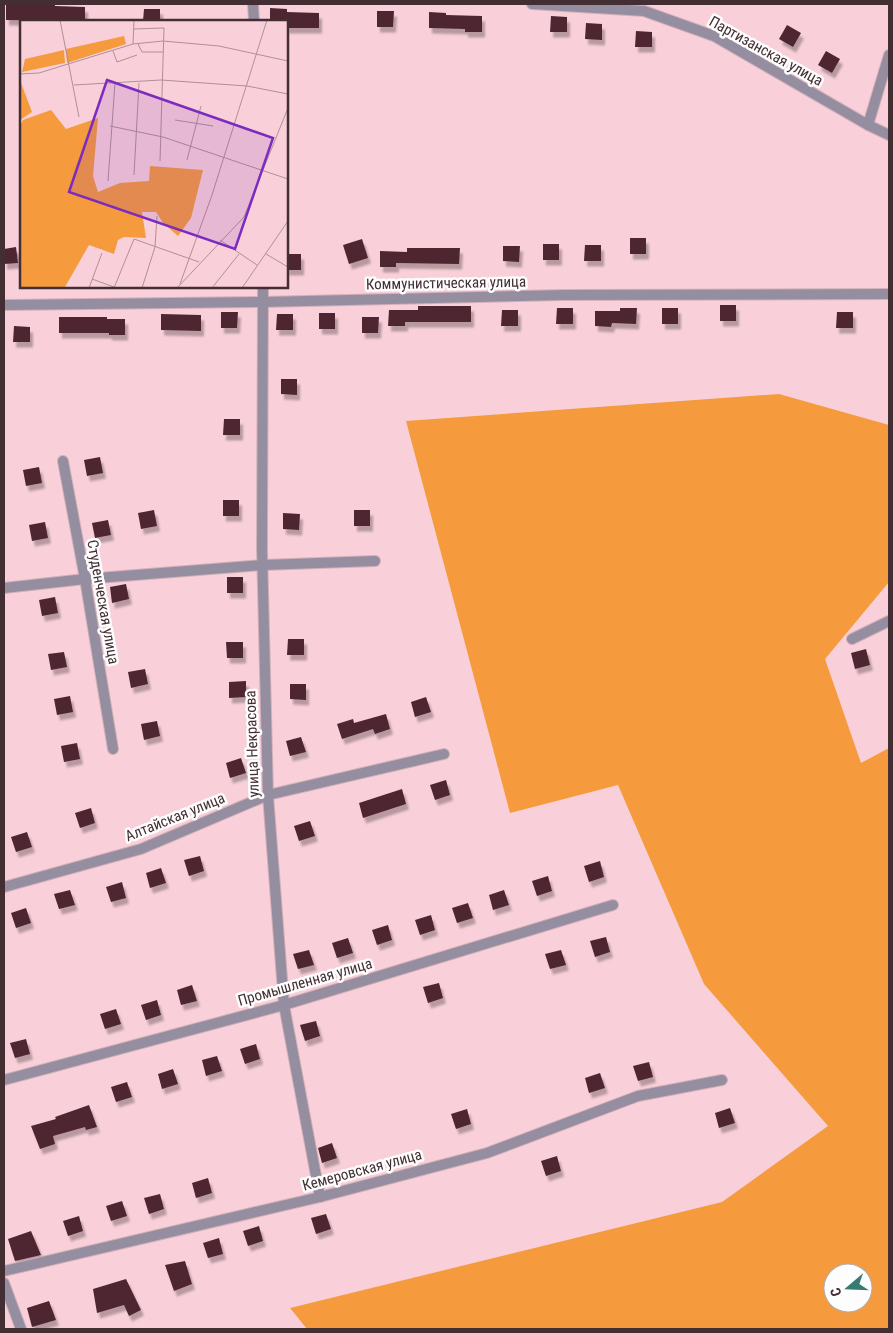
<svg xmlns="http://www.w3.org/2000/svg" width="893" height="1333" font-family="'Roboto Condensed',sans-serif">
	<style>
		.green { fill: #f59b3e; fill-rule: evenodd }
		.building { fill: #4d2631; filter: url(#shadow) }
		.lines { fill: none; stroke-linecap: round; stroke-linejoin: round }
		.street-casing { stroke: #d4b0b8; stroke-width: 12 }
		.street { stroke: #958ea0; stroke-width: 10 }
		.labels { text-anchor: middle; stroke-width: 5; stroke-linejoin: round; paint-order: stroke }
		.street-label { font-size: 15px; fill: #422e33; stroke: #fdfdfd }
		.inset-road { fill: none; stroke: #b08f97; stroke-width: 1 }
		.view { fill: #7b2cbf; fill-opacity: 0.15; stroke: #7b2cbf; stroke-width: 2.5 }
		.inset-edge { fill: none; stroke: #422e33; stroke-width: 2.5 }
	</style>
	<defs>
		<filter id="shadow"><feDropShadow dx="3" dy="5.5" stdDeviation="1" flood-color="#0004"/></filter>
	</defs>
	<rect width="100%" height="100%" fill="#f9d0d9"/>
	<path class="green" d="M779 394 889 425V582L825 659 861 763 889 748V1329H307L290 1308 722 1202 828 1126 704 984 618 785 510 813 406 421ZM833 1273H863V1303H833Z"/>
	<g class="building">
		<polygon points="6,4 55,4 55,6 85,7 85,21 6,20"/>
		<polygon points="270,8 287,9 287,12 319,13 319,28 286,28 286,21 270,21"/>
		<polygon points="144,9 160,9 160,21 143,21"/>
		<polygon points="377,11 394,11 393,27 377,27"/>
		<polygon points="429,12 446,13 446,15 482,16 482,32 465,32 465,29 429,28"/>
		<polygon points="551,16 567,17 567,32 550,32"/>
		<polygon points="586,23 602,24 602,40 585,39"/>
		<polygon points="787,25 801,33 793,47 779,39"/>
		<polygon points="636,31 652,32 652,47 635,47"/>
		<polygon points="826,51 840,59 832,73 818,65"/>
		<rect x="630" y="238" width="16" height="16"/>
		<polygon points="362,239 368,258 349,264 343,245"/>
		<rect x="543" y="244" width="16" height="16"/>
		<polygon points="585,245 601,245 601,261 584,261"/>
		<polygon points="503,246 520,246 519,262 503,261"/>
		<polygon points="16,247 18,263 4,264 4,249"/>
		<polygon points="407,248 460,248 459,264 396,263 396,267 380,267 380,251 407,252"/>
		<rect x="286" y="254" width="15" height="16"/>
		<rect x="720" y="305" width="16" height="16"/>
		<polygon points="418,306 471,306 471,322 405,322 405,326 388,326 389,310 418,310"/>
		<polygon points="557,308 573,308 573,324 556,324"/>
		<polygon points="620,308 637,308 636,324 612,323 611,327 595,326 595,311 620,311"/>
		<rect x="662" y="308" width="16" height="16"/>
		<polygon points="502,310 518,310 518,326 501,326"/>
		<polygon points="221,312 238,312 237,328 221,328"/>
		<polygon points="837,312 853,312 853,328 836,328"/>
		<rect x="319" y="313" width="16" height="16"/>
		<polygon points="161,314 201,315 201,331 161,330"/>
		<polygon points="277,314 293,314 293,330 276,330"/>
		<polygon points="59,317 107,317 107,319 125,319 125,335 109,335 109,333 59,333"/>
		<polygon points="362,317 379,317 378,333 362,333"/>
		<polygon points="14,326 30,327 30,342 13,342"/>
		<polygon points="281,379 297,379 297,395 281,394"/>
		<polygon points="224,419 240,419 240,435 223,435"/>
		<polygon points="100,457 103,473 87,476 84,460"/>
		<polygon points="39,467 42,483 26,486 23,470"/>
		<rect x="223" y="500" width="16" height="16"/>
		<polygon points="154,510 157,526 141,529 138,513"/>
		<rect x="354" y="510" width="16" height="16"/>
		<polygon points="283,513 300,514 299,530 283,529"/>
		<polygon points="108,520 111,535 95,538 92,523"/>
		<polygon points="45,522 48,538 32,541 29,525"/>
		<rect x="227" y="577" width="16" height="16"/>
		<polygon points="126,584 129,599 112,603 110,587"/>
		<polygon points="55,597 58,613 42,616 39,600"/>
		<polygon points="288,639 304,639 304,655 287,655"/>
		<polygon points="226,642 243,642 243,658 227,658"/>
		<polygon points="866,649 870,665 855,669 851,653"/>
		<polygon points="64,652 67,667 51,670 48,654"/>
		<polygon points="145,669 148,684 131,688 128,672"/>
		<polygon points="246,681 246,697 229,698 229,682"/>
		<polygon points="290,684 306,684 306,700 290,699"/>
		<polygon points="70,696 73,712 57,715 54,699"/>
		<polygon points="426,697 431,712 415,717 411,702"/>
		<polygon points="386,714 390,729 375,734 373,729 342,739 337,724 353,719 354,723"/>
		<polygon points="157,721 160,736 144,740 141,724"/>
		<polygon points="301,737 306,752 290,756 286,741"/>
		<polygon points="77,743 80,759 64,762 61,746"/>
		<polygon points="241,758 246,773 230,778 226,763"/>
		<polygon points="446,780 450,795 435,800 430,785"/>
		<polygon points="402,789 406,804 363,818 359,803"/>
		<polygon points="91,808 95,823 80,828 75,813"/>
		<polygon points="310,821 315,836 299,841 294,826"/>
		<polygon points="27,832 32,847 16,852 11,837"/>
		<polygon points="200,856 204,871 189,876 184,860"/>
		<polygon points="600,861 604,877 589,882 584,866"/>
		<polygon points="161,868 166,883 150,888 146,873"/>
		<polygon points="548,876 552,891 537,896 532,881"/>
		<polygon points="122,882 126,898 111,902 106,887"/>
		<polygon points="70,890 75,905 59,909 54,894"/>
		<polygon points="504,890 509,905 493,910 489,895"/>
		<polygon points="468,903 473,918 457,923 452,908"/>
		<polygon points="26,908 31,923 16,928 11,913"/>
		<polygon points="431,915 435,930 420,935 415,920"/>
		<polygon points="388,925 392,940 377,945 372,930"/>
		<polygon points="606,937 610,952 595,957 590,941"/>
		<polygon points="348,938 353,953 337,958 332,943"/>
		<polygon points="309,950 314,965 298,969 293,954"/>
		<polygon points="561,950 566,965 550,969 545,954"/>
		<polygon points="439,983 443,998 428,1003 423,987"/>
		<polygon points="192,985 197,1001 181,1005 177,990"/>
		<polygon points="157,1000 161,1015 146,1020 141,1005"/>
		<polygon points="116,1009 121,1024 105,1029 100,1014"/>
		<polygon points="316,1021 320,1036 305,1041 300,1025"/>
		<polygon points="26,1039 30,1054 15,1058 10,1043"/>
		<polygon points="256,1044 260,1059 245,1064 240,1049"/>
		<polygon points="217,1056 222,1071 206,1076 202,1060"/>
		<polygon points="649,1062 653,1077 638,1081 633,1066"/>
		<polygon points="173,1069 178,1084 162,1089 158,1074"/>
		<polygon points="600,1073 605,1088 589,1093 585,1078"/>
		<polygon points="127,1082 132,1097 116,1102 111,1087"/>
		<polygon points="89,1105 97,1127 86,1130 85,1127 53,1136 55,1144 40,1149 31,1126 56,1119 55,1117"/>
		<polygon points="730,1108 735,1123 719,1128 715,1113"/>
		<polygon points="467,1109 471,1124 456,1129 451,1114"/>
		<polygon points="332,1143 337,1158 322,1163 318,1148"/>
		<polygon points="557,1156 561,1171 546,1176 541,1161"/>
		<polygon points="208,1178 212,1193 196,1198 192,1183"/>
		<polygon points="160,1194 164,1209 149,1214 144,1198"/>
		<polygon points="122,1201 127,1216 111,1221 106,1206"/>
		<polygon points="326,1214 331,1229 316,1234 311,1218"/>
		<polygon points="79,1216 83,1231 68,1236 63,1221"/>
		<polygon points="259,1226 263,1241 248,1246 243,1231"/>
		<polygon points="31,1231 41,1255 15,1261 8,1239"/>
		<polygon points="219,1238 223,1254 208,1258 203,1243"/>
		<polygon points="185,1261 192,1284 174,1291 165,1265"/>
		<polygon points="126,1279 141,1310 129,1316 124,1305 97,1313 93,1289"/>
		<polygon points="49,1301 56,1320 32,1327 27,1308"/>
	</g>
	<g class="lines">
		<defs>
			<g id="street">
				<polyline points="253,4 254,21"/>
				<polyline points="532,4 644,11 714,36 868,125 889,135"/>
				<polyline points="868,125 889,55"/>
				<polyline points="263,286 262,548 268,795 284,1005 320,1197"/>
				<polyline points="4,305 263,302 564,295 889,294"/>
				<polyline points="63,461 85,579 113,749"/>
				<polyline points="4,588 85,579 263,565 375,561"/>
				<polyline points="852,639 889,621"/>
				<polyline points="4,887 141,849 268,795 444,754"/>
				<polyline points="4,1080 284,1005 613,905"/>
				<polyline points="4,1271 320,1197 487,1153 638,1096 722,1080"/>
				<polyline points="4,1283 21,1329"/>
			</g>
		</defs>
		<use href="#street" class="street-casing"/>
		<use href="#street" class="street"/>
	</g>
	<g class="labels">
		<g class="street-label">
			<text transform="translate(766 51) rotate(29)" y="5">Партизанская улица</text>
			<text transform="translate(446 283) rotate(-1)" y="5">Коммунистическая улица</text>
			<text transform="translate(103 602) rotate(80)" y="5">Студенческая улица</text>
			<text transform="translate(252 744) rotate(-92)" y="5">улица Некрасова</text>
			<text transform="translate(175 817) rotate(-22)" y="5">Алтайская улица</text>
			<text transform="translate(305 982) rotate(-16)" y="5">Промышленная улица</text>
			<text transform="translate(362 1170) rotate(-15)" y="5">Кемеровская улица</text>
		</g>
	</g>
	<g transform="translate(20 20)">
		<rect width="268" height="268" fill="#f9d0d9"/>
		<path d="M104 16 106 24 47 43 46 29ZM44 30 45 43 2 52 5 39ZM0 60 12 92 0 100ZM31 90 46 109 78 98 73 156 78 172 100 163 129 161 130 146 183 150 171 198 158 216 143 203 136 192H122L126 218 104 217 98 220 94 234 69 225 45 267 0 268V106L3 100Z" fill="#f59b3e"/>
		<path class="inset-road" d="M40 0 59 97M113 9 144 8 140 141M113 24 114 0M118 24 122 32H143M93 31 97 42 117 35M0 54 19 53 113 24 143 21 199 26 268 41M54 65 141 60 227 66 268 74M155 100 193 106M90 106 143 117 268 159M167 140 181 86M114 155 119 63M88 161 95 63M200 220 237 245M246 234 268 247M72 259 94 267M160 264 192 175 247 0M69 268 82 233M94 268 114 219 179 242M122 268 135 227 137 196M157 268 224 197 268 88M192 268 219 234M222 268 268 201"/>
		<path class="view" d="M87 60 253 118 215 229 49 172Z"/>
		<rect width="268" height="268" class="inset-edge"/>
	</g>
	<rect width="893" height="1333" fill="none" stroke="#422e33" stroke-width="10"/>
	<g transform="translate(848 1288) rotate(251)"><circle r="24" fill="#fdfdfd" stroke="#b2aaac"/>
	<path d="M0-4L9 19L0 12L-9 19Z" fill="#377c72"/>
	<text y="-8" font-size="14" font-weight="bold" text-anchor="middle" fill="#422e33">С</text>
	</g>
</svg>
